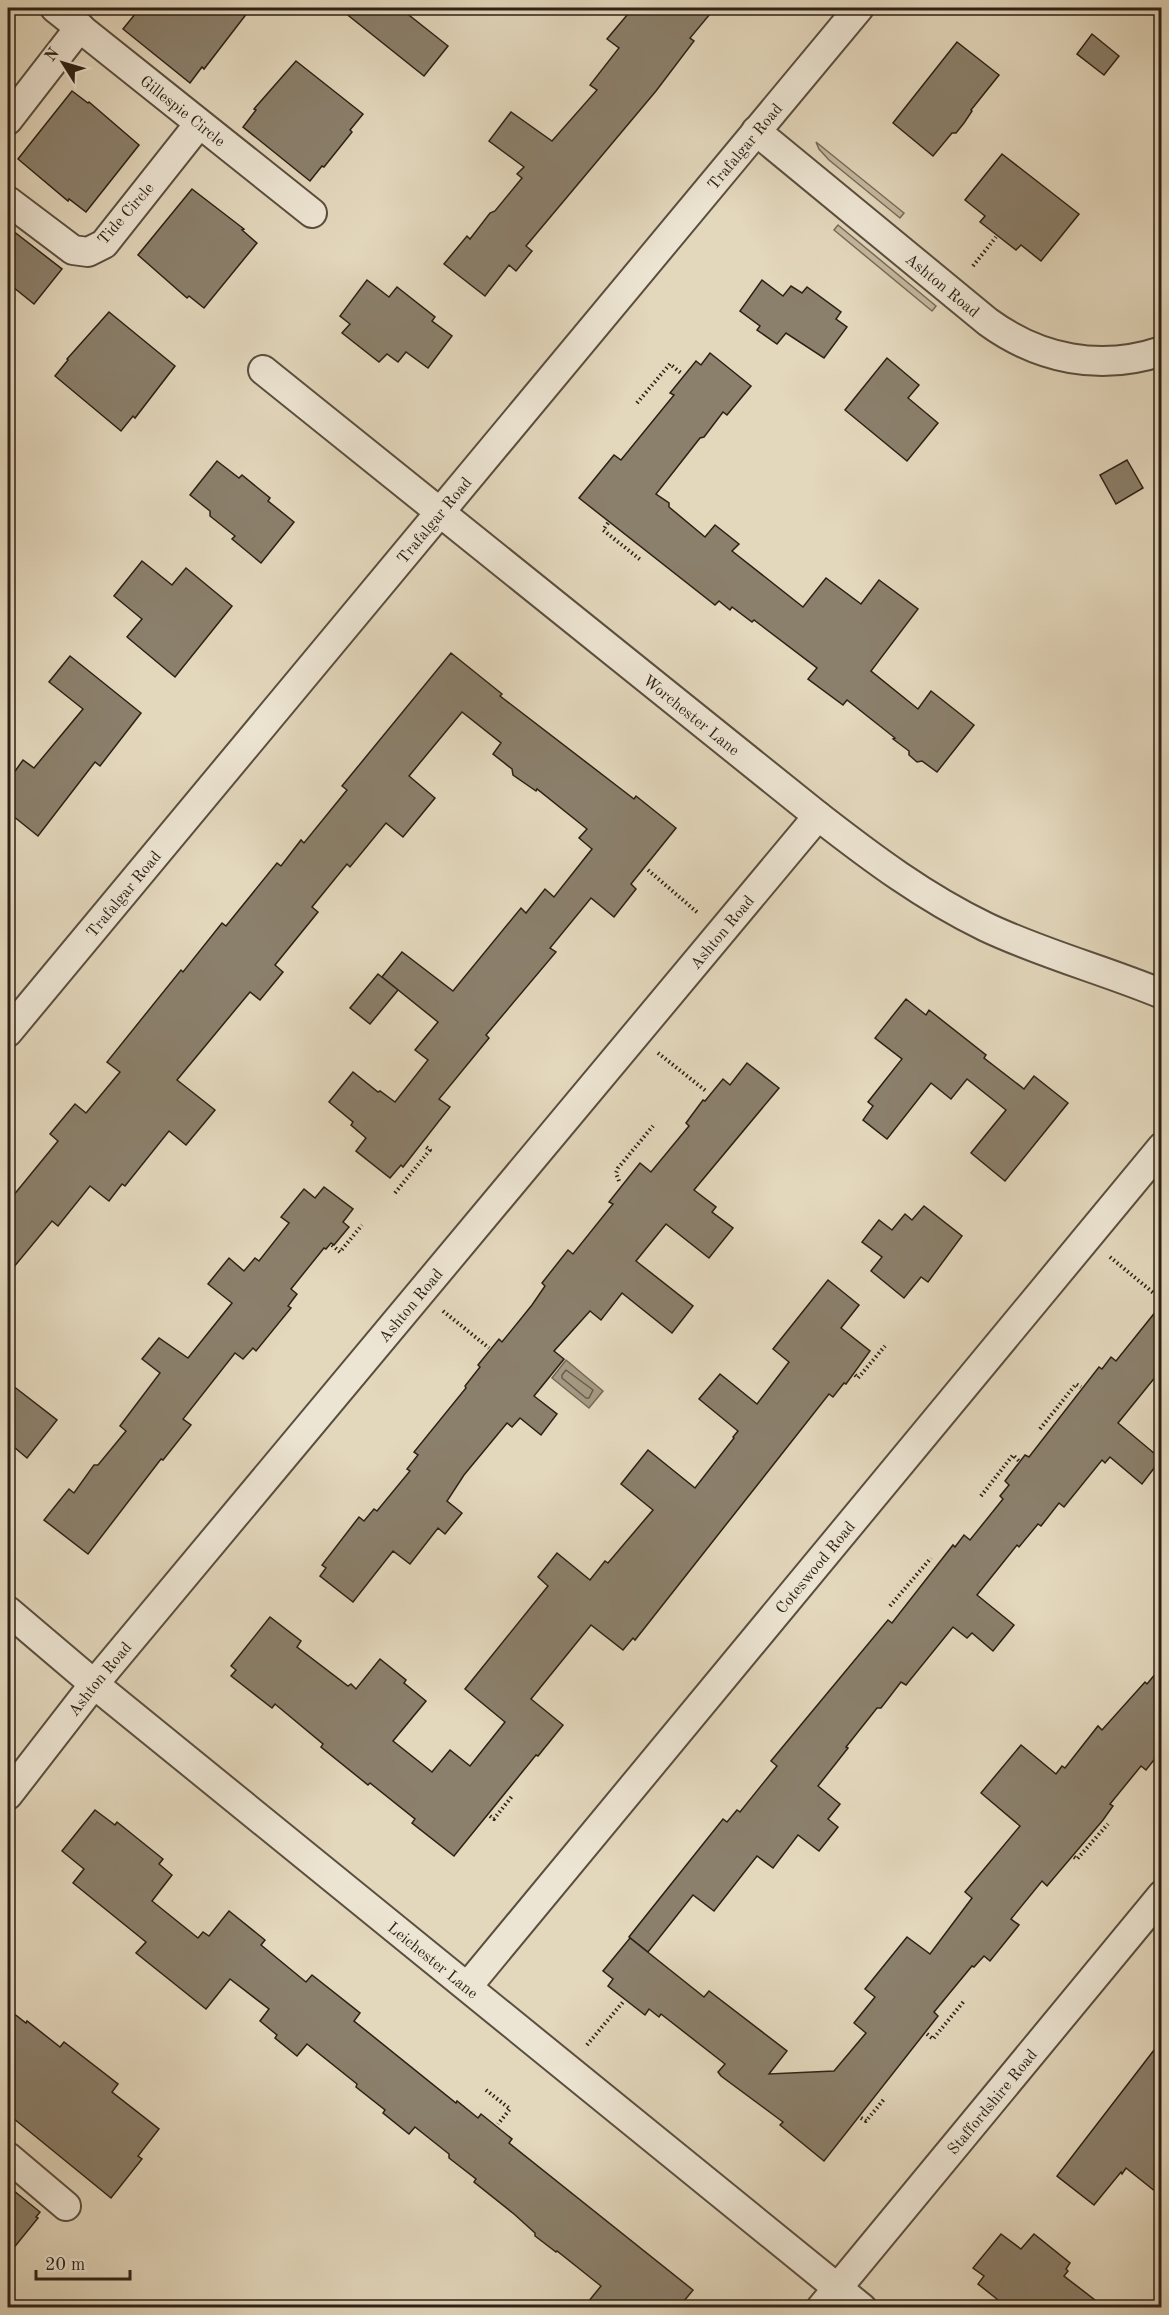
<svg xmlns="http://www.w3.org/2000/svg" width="1169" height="2315" font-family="'Old Standard TT',serif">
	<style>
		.green { fill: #c4b8a0; stroke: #786c5a; stroke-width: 1.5 }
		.water { fill: #a59983; stroke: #756957; stroke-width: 1.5 }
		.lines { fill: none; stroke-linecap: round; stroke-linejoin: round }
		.shore { stroke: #685d4c; stroke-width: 1.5 }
		.building { fill: #8b806c; stroke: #2c2115; stroke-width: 1.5 }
		.minor-casing { stroke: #5a4e3f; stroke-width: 32 }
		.path { stroke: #2c2115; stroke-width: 4; stroke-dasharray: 1.5 3; stroke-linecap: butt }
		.minor { stroke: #ede5d3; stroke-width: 28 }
		.labels { text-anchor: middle; stroke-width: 5; stroke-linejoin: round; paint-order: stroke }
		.street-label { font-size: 16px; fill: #2c2115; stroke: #ede5d3 }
	</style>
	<rect width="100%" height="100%" fill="#e3d7bc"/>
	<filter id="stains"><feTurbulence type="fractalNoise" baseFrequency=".00333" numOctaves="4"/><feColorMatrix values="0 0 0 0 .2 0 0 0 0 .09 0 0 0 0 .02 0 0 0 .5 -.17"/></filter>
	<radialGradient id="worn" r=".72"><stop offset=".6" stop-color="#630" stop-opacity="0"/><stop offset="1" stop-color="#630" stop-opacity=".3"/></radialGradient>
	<g class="green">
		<polygon points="816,142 904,213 900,218 829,160 819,149"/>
		<polygon points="838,225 936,306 932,311 834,230"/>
	</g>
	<polygon class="water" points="566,1360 603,1391 589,1408 552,1378"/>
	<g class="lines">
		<polygon class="shore" points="566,1370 593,1390 589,1398 586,1398 562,1378 562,1375"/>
	</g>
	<g class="building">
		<polygon points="140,8 251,8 204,69 202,67 190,83 123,29"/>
		<polygon points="339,8 400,8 448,46 424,76"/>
		<polygon points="633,8 715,8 690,38 694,41 656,91 526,246 532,251 516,271 509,265 485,296 444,264 467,236 470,239 490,213 495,211 522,178 517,174 524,167 489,141 511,112 552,141 597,90 590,85 619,48 607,39"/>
		<polygon points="1092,34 1119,56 1104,75 1077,54"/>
		<polygon points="957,42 999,75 971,110 972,111 964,123 956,133 952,133 933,156 893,123"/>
		<polygon points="296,61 363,114 350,130 352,132 324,167 322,166 310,181 243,127 256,110 254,109"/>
		<polygon points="72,91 88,103 89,102 139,145 86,212 69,199 68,201 18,159"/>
		<polygon points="1002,154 1079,214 1041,261 1021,245 1016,250 980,222 985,216 965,200"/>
		<polygon points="192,189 244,229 242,230 257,243 204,308 189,296 187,298 138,255"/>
		<polygon points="8,227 62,269 34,304 8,283"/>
		<polygon points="367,280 389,297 397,287 435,317 432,321 452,336 428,368 406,352 398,362 387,354 379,362 342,333 350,324 340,316"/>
		<polygon points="762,280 783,296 791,286 802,293 807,287 841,312 836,319 847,327 824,358 786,333 777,344 757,330 760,326 740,311"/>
		<polygon points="109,312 175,366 135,418 133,416 121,431 55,376 68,360 67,359"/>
		<polygon points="710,353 751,386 727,415 723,412 704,437 700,438 656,494 669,503 669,507 705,537 715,525 739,544 732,551 803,607 826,578 861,604 879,580 918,609 871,671 918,709 931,691 974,725 937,772 922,761 917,762 909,755 909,751 893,739 895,738 847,700 843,705 808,679 817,668 754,620 752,622 732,607 730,610 719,601 715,605 579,498 614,455 621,460 674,395 670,393 696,361 701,365"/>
		<polygon points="887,358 919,385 908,398 938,423 907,461 845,410"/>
		<polygon points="1127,460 1143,488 1116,504 1100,475"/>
		<polygon points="217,461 239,478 242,475 270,498 268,501 294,522 261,563 232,539 235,536 210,516 210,511 190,495"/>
		<polygon points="142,561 172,585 186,568 232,606 175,677 127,637 142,619 114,596"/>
		<polygon points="451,653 502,694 500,696 634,799 636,796 676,828 631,884 636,889 614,917 591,898 550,948 556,952 486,1035 489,1038 439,1099 450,1107 403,1167 401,1165 390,1178 356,1151 366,1138 351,1125 353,1122 329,1102 353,1072 378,1092 380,1091 395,1102 428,1060 415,1050 438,1022 382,977 402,952 453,991 521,908 526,913 545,889 554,897 592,849 579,838 587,829 537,789 536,791 513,775 512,769 493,754 501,743 462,712 409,776 435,798 403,837 386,823 350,867 347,864 312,907 318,912 275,965 283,972 260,1000 250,992 177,1080 215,1110 186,1145 169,1131 125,1186 122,1184 109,1201 90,1186 58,1226 52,1221 8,1274 8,1202 58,1141 50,1134 75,1104 86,1113 120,1072 107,1062 181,970 183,972 222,923 226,926 277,863 281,866 301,840 304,843 347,790 342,786"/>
		<polygon points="70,656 141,713 100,766 95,762 38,836 8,812 8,781 23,760 34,768 83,709 49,682"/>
		<polygon points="378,974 398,990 370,1024 350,1008"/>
		<polygon points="906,999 926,1015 929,1010 986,1055 984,1058 1024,1089 1034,1076 1068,1103 1005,1181 971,1153 1006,1110 967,1079 951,1099 931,1083 887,1139 863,1120 873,1106 868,1102 902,1059 875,1038"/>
		<polygon points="747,1063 779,1088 694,1190 716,1207 712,1212 733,1228 709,1258 666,1224 636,1261 693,1306 672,1333 622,1293 601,1320 590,1311 554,1351 564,1359 534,1396 557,1414 541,1435 520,1418 512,1427 507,1423 464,1475 447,1501 462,1513 445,1534 438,1528 410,1564 393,1551 353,1602 320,1576 326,1568 322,1565 359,1517 364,1521 374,1509 377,1511 410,1471 407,1469 418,1455 414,1452 466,1388 465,1386 480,1367 478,1365 499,1339 502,1342 532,1305 545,1286 542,1283 568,1250 573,1254 613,1204 609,1202 640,1163 651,1172 689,1126 686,1123 703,1100 705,1101 723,1079 730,1085"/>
		<polygon points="324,1187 353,1209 343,1222 349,1227 334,1245 331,1243 326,1249 324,1248 291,1289 297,1294 288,1306 291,1308 256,1351 253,1348 243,1359 235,1353 183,1419 191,1425 163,1460 161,1459 88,1554 44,1520 69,1489 74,1493 94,1465 98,1465 126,1431 120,1426 160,1373 142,1359 159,1338 188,1358 232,1303 208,1284 229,1258 244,1271 255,1258 259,1261 289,1223 281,1217 304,1189 315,1198"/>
		<polygon points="924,1206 962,1236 928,1282 921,1277 904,1298 871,1271 882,1257 862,1242 879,1220 892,1230 905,1214 912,1220"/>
		<polygon points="828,1280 859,1305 841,1328 870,1351 846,1384 844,1383 833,1397 829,1394 635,1640 633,1638 623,1650 591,1625 531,1699 563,1725 538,1756 536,1755 454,1856 412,1823 415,1819 370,1783 368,1785 321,1747 323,1744 275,1704 272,1708 231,1676 236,1670 231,1666 270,1617 301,1641 297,1647 348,1686 351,1684 356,1689 380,1659 406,1680 404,1683 426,1701 393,1741 432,1772 450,1750 470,1766 505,1722 465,1689 548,1586 538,1577 557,1553 590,1580 605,1561 608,1563 653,1510 621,1484 648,1450 695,1488 734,1438 733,1437 738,1431 699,1399 720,1374 757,1404 789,1362 773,1349"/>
		<polygon points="1161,1305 1161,1370 1118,1423 1161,1459 1142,1484 1110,1457 1105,1463 1102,1460 1064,1507 1059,1503 1041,1526 1038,1524 1019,1547 1017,1545 977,1595 1014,1625 993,1651 972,1633 967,1638 953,1627 906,1685 901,1682 881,1708 877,1708 846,1747 848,1748 818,1786 840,1804 828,1819 838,1827 819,1851 798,1835 773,1868 757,1856 714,1911 693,1895 648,1952 629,1937 723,1819 727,1822 737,1810 740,1812 777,1766 771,1761 888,1620 892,1623 953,1545 955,1547 964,1535 970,1540 1003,1499 1000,1496 1009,1485 1005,1481 1025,1455 1029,1457 1099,1367 1102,1369 1111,1357 1116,1361"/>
		<polygon points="8,1382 57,1420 27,1458 8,1442"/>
		<polygon points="1161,1667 1161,1751 1146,1770 1141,1766 1110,1804 1113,1806 1103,1820 1047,1886 1042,1881 1011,1919 1019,1925 990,1961 984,1956 974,1967 972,1966 934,2012 938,2016 824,2161 780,2125 783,2122 721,2076 718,2072 725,2064 661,2014 659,2017 649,2009 645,2015 608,1986 613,1979 603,1971 630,1938 704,1997 709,1991 787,2051 769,2074 834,2071 866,2033 854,2023 875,1997 865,1989 907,1937 930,1954 972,1898 965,1892 1020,1826 981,1793 1021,1745 1056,1774 1062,1766 1065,1768 1098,1726 1102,1730 1145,1682 1147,1684"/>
		<polygon points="95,1810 115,1825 117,1822 163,1859 159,1864 172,1875 152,1901 198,1938 203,1932 209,1936 229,1911 265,1940 261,1945 306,1982 312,1975 360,2013 354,2021 456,2103 457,2101 478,2118 481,2114 512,2139 509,2143 693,2290 679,2307 584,2307 601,2286 557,2251 556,2252 535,2236 535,2233 514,2214 474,2182 476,2179 449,2158 449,2154 415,2127 409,2134 383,2113 385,2110 356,2087 357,2084 307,2044 297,2056 275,2038 277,2035 260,2021 269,2009 230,1979 206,2009 136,1953 146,1942 73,1883 84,1869 62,1851"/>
		<polygon points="8,2009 26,2023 27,2021 60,2047 64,2042 118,2084 112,2092 159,2129 138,2156 142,2159 111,2198 8,2114"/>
		<polygon points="1161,2041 1161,2196 1126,2168 1122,2174 1121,2172 1094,2205 1057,2176"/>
		<polygon points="8,2186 40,2212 36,2217 38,2218 8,2255"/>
		<polygon points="1001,2234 1021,2249 1034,2234 1070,2263 1066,2269 1068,2271 1064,2276 1104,2307 1007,2307 978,2284 984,2276 973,2268"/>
	</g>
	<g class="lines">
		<defs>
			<g id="minor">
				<path id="s1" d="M55 8 312 213"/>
				<polyline points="8,120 80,27"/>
				<path id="s2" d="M756 131 988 322C1039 359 1100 372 1162 351"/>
				<polyline points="8,201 73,250 88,252 104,244 199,124"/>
				<path id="s3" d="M263 370 818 816C872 858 924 897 986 927 1043 954 1104 970 1162 994"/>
				<path id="s4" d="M8 1032 859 8"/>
				<path id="s5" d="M8 1611 94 1684 862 2308"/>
				<path id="s6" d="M8 1795 94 1684 818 816"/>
				<path id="s7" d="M468 1986 1162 1147"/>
				<polyline points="8,2157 66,2206"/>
				<path id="s8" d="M821 2308 1162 1895"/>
			</g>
		</defs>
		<use href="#minor" class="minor-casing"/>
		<g class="path">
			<polyline points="973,266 996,237"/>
			<polyline points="637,403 670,364 682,374"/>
			<polyline points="608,523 603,530 642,561"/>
			<polyline points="648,870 698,913"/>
			<polyline points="658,1053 706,1091"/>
			<polyline points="619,1181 616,1173 618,1168 653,1126"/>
			<polyline points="395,1193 430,1150 425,1146"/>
			<polyline points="332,1245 340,1252 362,1225"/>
			<polyline points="1110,1257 1156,1295"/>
			<polyline points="443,1311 489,1348"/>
			<polyline points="855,1375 858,1378 885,1346"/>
			<polyline points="1040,1429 1076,1384 1081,1387"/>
			<polyline points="981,1496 1013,1455 1019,1461"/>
			<polyline points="890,1606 931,1558"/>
			<polyline points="490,1816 494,1819 513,1795"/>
			<polyline points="1074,1857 1077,1859 1108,1824"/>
			<polyline points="927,2034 933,2039 964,2001"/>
			<polyline points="587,2045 623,2002"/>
			<polyline points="486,2090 510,2109 498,2124"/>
			<polyline points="861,2118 866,2121 885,2098"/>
		</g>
		<use href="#minor" class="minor"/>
	</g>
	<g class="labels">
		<g class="street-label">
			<text dy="6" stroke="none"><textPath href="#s1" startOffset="164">Gillespie Circle</textPath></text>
			<text dy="6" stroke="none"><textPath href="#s4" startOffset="1152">Trafalgar Road</textPath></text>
			<text transform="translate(125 213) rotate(-49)" y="6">Tide Circle</text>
			<text dy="6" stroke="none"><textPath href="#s2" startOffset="242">Ashton Road</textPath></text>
			<text dy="6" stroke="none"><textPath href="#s4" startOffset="666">Trafalgar Road</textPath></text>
			<text dy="6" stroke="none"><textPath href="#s3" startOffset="550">Worchester Lane</textPath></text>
			<text dy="6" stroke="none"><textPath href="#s4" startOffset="180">Trafalgar Road</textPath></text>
			<text dy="6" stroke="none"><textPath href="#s6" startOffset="1120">Ashton Road</textPath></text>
			<text dy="6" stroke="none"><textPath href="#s6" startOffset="634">Ashton Road</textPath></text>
			<text dy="6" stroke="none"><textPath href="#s7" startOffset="544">Coteswood Road</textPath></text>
			<text dy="6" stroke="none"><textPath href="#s6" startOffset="148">Ashton Road</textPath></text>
			<text dy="6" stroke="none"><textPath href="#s5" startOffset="550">Leichester Lane</textPath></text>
			<text dy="6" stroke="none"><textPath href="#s8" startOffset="268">Staffordshire Road</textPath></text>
		</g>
	</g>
	<rect width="1169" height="2315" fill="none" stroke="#e3d7bc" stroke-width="30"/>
	<rect x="9" y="9" width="1151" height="2297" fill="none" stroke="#2c2115" stroke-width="3"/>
	<rect x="15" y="15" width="1139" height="2285" fill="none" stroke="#2c2115" stroke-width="1.5"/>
	<g transform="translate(63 63) rotate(307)" stroke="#ede5d3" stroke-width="4.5" paint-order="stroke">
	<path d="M0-4.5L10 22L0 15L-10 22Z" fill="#2c2115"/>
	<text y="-9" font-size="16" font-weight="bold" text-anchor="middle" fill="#2c2115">N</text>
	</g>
	<path d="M36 2270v9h94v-9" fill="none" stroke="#2c2115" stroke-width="3"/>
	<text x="45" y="2270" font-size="18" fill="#2c2115" stroke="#ede5d3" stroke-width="4.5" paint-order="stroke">20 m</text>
	<rect width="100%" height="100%" filter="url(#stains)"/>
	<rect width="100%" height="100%" fill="url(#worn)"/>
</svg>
